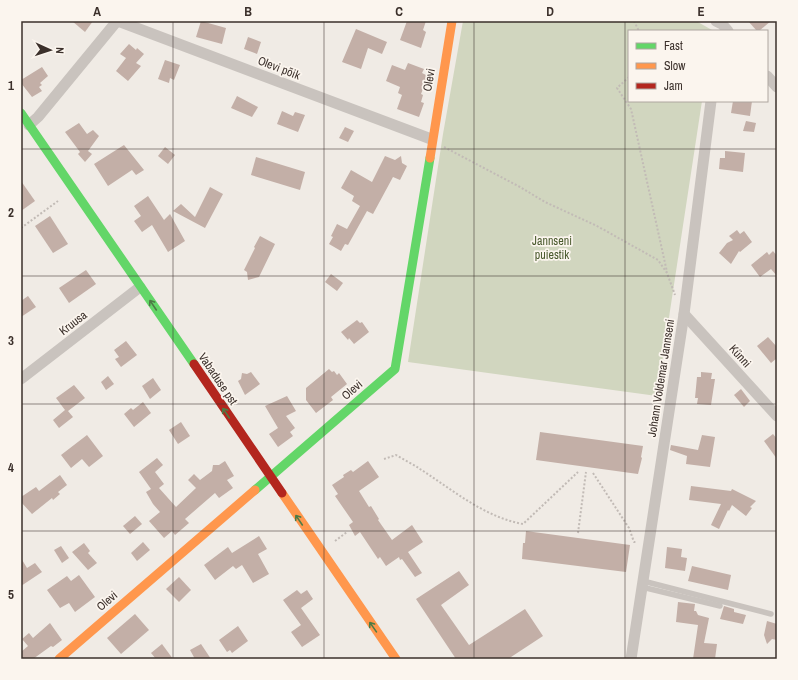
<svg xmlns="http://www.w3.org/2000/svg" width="798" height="680" font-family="'Archivo Narrow',sans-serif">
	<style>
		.green { fill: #d1d6bf }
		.building { fill: #c3afa7 }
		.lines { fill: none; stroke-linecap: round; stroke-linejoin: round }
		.path { stroke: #c2bbb6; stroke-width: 2; stroke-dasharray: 2 2; stroke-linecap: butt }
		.lane { stroke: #c9c3be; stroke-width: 5.5 }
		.street { stroke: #c9c3be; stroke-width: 11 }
		.fast { stroke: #63d668; stroke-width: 9 }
		.slow { stroke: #ff974d; stroke-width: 9 }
		.jam { stroke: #b3261e; stroke-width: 9 }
		.oneway { stroke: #4d7b46 }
		.grid { fill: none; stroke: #3b302b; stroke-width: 1; stroke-opacity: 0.55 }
		.labels { text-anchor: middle; stroke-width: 3.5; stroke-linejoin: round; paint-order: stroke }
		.street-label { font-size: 12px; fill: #3b302b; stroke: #fbf5ee }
		.park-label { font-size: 12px; fill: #4a5a2e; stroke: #fbf5ee }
		.neatline { fill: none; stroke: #3b302b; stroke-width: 1.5 }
		.grid-label { font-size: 13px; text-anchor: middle; font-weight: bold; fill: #3b302b }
	</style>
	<rect width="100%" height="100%" fill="#f0ebe5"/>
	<polygon class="green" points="463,21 696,21 712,30 629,31 629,101 702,101 657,396 408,362 443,134"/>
	<g class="building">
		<polygon points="72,21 93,21 85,32"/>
		<polygon points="201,21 226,28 222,44 196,37"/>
		<polygon points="407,21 426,21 423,30 426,32 421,48 400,40"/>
		<polygon points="748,21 771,21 759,31 757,31"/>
		<polygon points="356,29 387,42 382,54 368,48 361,69 342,62"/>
		<polygon points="248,37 261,42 257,54 244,49"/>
		<polygon points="129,44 136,50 137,48 144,54 136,63 141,66 128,81 116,71 126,58 120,54"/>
		<polygon points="165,60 180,65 174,80 170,78 169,83 158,79"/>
		<polygon points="408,63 424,69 422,73 428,76 421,94 423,95 421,102 424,103 419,117 397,109 402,95 398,93 400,87 386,81 392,65 405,70"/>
		<polygon points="42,67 48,76 40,83 42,85 39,87 42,91 32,97 21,83 21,80"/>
		<polygon points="237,96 258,107 252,117 231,108"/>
		<polygon points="733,101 752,101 750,116 731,113"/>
		<polygon points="282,111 293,116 295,112 305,115 298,132 277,124"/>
		<polygon points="746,121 756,123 754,132 743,131"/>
		<polygon points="79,123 87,134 93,130 99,136 88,151 92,154 85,162 78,154 80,152 65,132"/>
		<polygon points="345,127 354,131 348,142 339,138"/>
		<polygon points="124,145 144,170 136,175 132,170 108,186 94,164"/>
		<polygon points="165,147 175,155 168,164 158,156"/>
		<polygon points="725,151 745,153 743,172 719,169 720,158 725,158"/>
		<polygon points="385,156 395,160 401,156 402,163 407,166 400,180 393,177 373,214 367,211 348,245 345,244 341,251 329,244 333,237 331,236 337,224 347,229 360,206 352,201 354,196 341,188 351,170 372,182"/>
		<polygon points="256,157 305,172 300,190 251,175"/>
		<polygon points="21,181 35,201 21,211"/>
		<polygon points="210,187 223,194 205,228 173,211 181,204 195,217"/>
		<polygon points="148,196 164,220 170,214 185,241 168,252 152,225 142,232 134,221 141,216 134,206"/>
		<polygon points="50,216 68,244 53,253 35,226"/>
		<polygon points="737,230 740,234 744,231 752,242 740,252 739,251 731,264 719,253 727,243 733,240 729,236"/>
		<polygon points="260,236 275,244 259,277 248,280 247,272 244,270 255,248 254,247"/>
		<polygon points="773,251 777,256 777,276 771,269 760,277 751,265 767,252 769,255"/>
		<polygon points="86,270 96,284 69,303 59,288"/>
		<polygon points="331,274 343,283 337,291 325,282"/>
		<polygon points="28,296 36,307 21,317 21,301"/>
		<polygon points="357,320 360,323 362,322 369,332 354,344 349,338 348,340 341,332"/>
		<polygon points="768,337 777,347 777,358 771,363 757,346"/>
		<polygon points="126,341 137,355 121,367 115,359 119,357 114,350"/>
		<polygon points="329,369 332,372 334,371 337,375 339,373 347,384 331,397 333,400 316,413 306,400 306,388"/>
		<polygon points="251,372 260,384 245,395 238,381 241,379 242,373 247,374"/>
		<polygon points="701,372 712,373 711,379 715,379 711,405 697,404 698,398 695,398 697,377 701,377"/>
		<polygon points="108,376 114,384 106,390 101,382"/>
		<polygon points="153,378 161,390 150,399 142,386"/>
		<polygon points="74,385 85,398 68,411 73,417 59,428 53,420 65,410 56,398"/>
		<polygon points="741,389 750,401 744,407 734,395"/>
		<polygon points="287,396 296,411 286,416 295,428 290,432 293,436 278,447 269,434 278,428 265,406"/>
		<polygon points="143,402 151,413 134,427 124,414 131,408 133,410"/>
		<polygon points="181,422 190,436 178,444 169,430"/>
		<polygon points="540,432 643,446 641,457 642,458 638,474 536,460"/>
		<polygon points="773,434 777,439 777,459 764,441"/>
		<polygon points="87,435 103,456 89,467 82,459 71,468 61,455"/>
		<polygon points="702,435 715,437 710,467 686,464 687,456 670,450 671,445 698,450"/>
		<polygon points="157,458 163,465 155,472 164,484 159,488 176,507 196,488 188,480 194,474 200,480 212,471 213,465 219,465 225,461 234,476 227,480 233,488 219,498 215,493 185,519 189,523 175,535 172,531 164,538 149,521 160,512 153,504 146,492 151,489 139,472"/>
		<polygon points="368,461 379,477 359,491 369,507 371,506 379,519 378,520 392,540 412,525 423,542 408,552 422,573 415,577 402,559 400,560 399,557 386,566 380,557 378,559 360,532 355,536 349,525 353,522 335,496 338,494 332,485 344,477 343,475 351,470 353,472"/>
		<polygon points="60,475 67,485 58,492 60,494 53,500 52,498 32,514 21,502 21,497 36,487 39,491"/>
		<polygon points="691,486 731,491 732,489 756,501 750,507 752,508 746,516 732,505 729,511 728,510 719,529 711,525 721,504 689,500"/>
		<polygon points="135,516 142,524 130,534 123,526"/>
		<polygon points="526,531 630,545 626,572 522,559 523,543 525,543"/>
		<polygon points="259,536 267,549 258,554 269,574 253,583 242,565 236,569 233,566 215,580 204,565 228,547 232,553"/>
		<polygon points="143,542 150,550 137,561 131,553"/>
		<polygon points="84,543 90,551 88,553 97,563 88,570 72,552"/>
		<polygon points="61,546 69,558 62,563 54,550"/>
		<polygon points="667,547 682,549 681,557 687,558 685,571 665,568"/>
		<polygon points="21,558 27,568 35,563 42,572 21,586"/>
		<polygon points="692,566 731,575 728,590 688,581"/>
		<polygon points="459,571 469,585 441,605 469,645 525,609 543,636 508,659 456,659 416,599"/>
		<polygon points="79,575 95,597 75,612 69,603 60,608 47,590 67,576 71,581"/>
		<polygon points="179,577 191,590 179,602 166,589"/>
		<polygon points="297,590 301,594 307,590 313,599 301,608 320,635 302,647 291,632 301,625 283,600"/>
		<polygon points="678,602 695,604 694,611 696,611 698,615 709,618 704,643 717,644 715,659 693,659 698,625 676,622"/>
		<polygon points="724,606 734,609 734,612 746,615 743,624 720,619"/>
		<polygon points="135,614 149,630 121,654 107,638"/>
		<polygon points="767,621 777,624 777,640 772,639 767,644 764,635"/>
		<polygon points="50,623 62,640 53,647 51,646 33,659 21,659 21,652 28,646 22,639 29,633 33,638"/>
		<polygon points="238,626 248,641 232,653 230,650 227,652 219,640"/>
		<polygon points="162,644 173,659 156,659 151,653"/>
		<polygon points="201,644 211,659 195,659 190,650"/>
	</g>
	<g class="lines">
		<g class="path">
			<polyline points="634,21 639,31"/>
			<polyline points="629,77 617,88 631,109 667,272"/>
			<polyline points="444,147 520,187 545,202 597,226 658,260 667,273 675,295"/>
			<polyline points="21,228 58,201"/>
			<path d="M384 459 396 455C404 460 413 464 420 469 453 490 484 517 523 524L578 472"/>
			<polyline points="593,473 629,528 634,542 637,542"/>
			<polyline points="578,533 586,472"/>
			<polyline points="335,541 347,532"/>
		</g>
		<g class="lane">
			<polyline points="643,581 771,614"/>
			<polyline points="642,587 720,606"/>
		</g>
		<g class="street">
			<polyline points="118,21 431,139"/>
			<polyline points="716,21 722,24 728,31"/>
			<polyline points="767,76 777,87"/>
			<polyline points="29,125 38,117 117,21"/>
			<polyline points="684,314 777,416"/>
			<polyline points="21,379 140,287"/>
			<polyline points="631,659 684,314 711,101"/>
		</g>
		<g class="fast">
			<polyline points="21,113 194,364"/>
			<polyline points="255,490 395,369 430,158"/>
		</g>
		<g class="slow">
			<polyline points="430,158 452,21"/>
			<polyline points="282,493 396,659"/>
			<polyline points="59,659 255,490"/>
		</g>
		<polyline class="jam" points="194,364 282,493"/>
	</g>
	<defs><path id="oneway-shaft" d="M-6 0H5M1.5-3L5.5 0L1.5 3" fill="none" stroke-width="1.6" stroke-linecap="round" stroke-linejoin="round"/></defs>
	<g class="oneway">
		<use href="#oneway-shaft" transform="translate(153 305) rotate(-124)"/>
		<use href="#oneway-shaft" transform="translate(226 413) rotate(-124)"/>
		<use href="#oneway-shaft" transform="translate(299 520) rotate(-124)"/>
		<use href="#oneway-shaft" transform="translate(373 627) rotate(-125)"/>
	</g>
	<path class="grid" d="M173 21V659M324 21V659M474 21V659M625 21V659M21 149H777M21 276H777M21 404H777M21 531H777"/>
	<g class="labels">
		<g class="street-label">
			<text transform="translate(279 68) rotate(21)" y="4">Olevi põik</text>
			<text transform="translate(429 80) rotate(-80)" y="4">Olevi</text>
			<text transform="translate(73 323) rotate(-38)" y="4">Kruusa</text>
			<text transform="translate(740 356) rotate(48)" y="4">Künni</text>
			<text transform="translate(661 378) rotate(-81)" y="4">Johann Voldemar Jannseni</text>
			<text transform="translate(218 379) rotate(56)" y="4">Vabaduse pst</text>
			<text transform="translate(352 390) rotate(-41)" y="4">Olevi</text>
			<text transform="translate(107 601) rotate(-41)" y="4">Olevi</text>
		</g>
		<g class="park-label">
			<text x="552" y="245">Jannseni<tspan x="552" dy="14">puiestik</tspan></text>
		</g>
	</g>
	<rect width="798" height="680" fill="none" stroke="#fbf5ee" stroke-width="44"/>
	<rect x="628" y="30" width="140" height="72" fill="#fbf5ee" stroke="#aea6a0"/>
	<rect x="636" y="43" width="20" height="6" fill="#63d668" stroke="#aea6a0"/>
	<text x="664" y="50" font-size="12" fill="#3b302b">Fast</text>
	<rect x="636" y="63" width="20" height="6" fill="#ff974d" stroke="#aea6a0"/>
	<text x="664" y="70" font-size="12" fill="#3b302b">Slow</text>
	<rect x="636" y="83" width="20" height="6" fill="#b3261e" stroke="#aea6a0"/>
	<text x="664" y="90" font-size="12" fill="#3b302b">Jam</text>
	<g transform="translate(50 50) rotate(93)" stroke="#fbf5ee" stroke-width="3" paint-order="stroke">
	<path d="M0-3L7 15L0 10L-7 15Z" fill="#3b302b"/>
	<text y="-6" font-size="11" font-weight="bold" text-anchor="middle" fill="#3b302b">N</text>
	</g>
	<rect x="22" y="22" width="754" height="636" class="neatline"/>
	<g class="grid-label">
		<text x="97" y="16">A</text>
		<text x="248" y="16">B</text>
		<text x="399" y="16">C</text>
		<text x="550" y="16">D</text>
		<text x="701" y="16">E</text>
		<text x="11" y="90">1</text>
		<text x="11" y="217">2</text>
		<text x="11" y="345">3</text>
		<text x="11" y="472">4</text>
		<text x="11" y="599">5</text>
	</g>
</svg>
